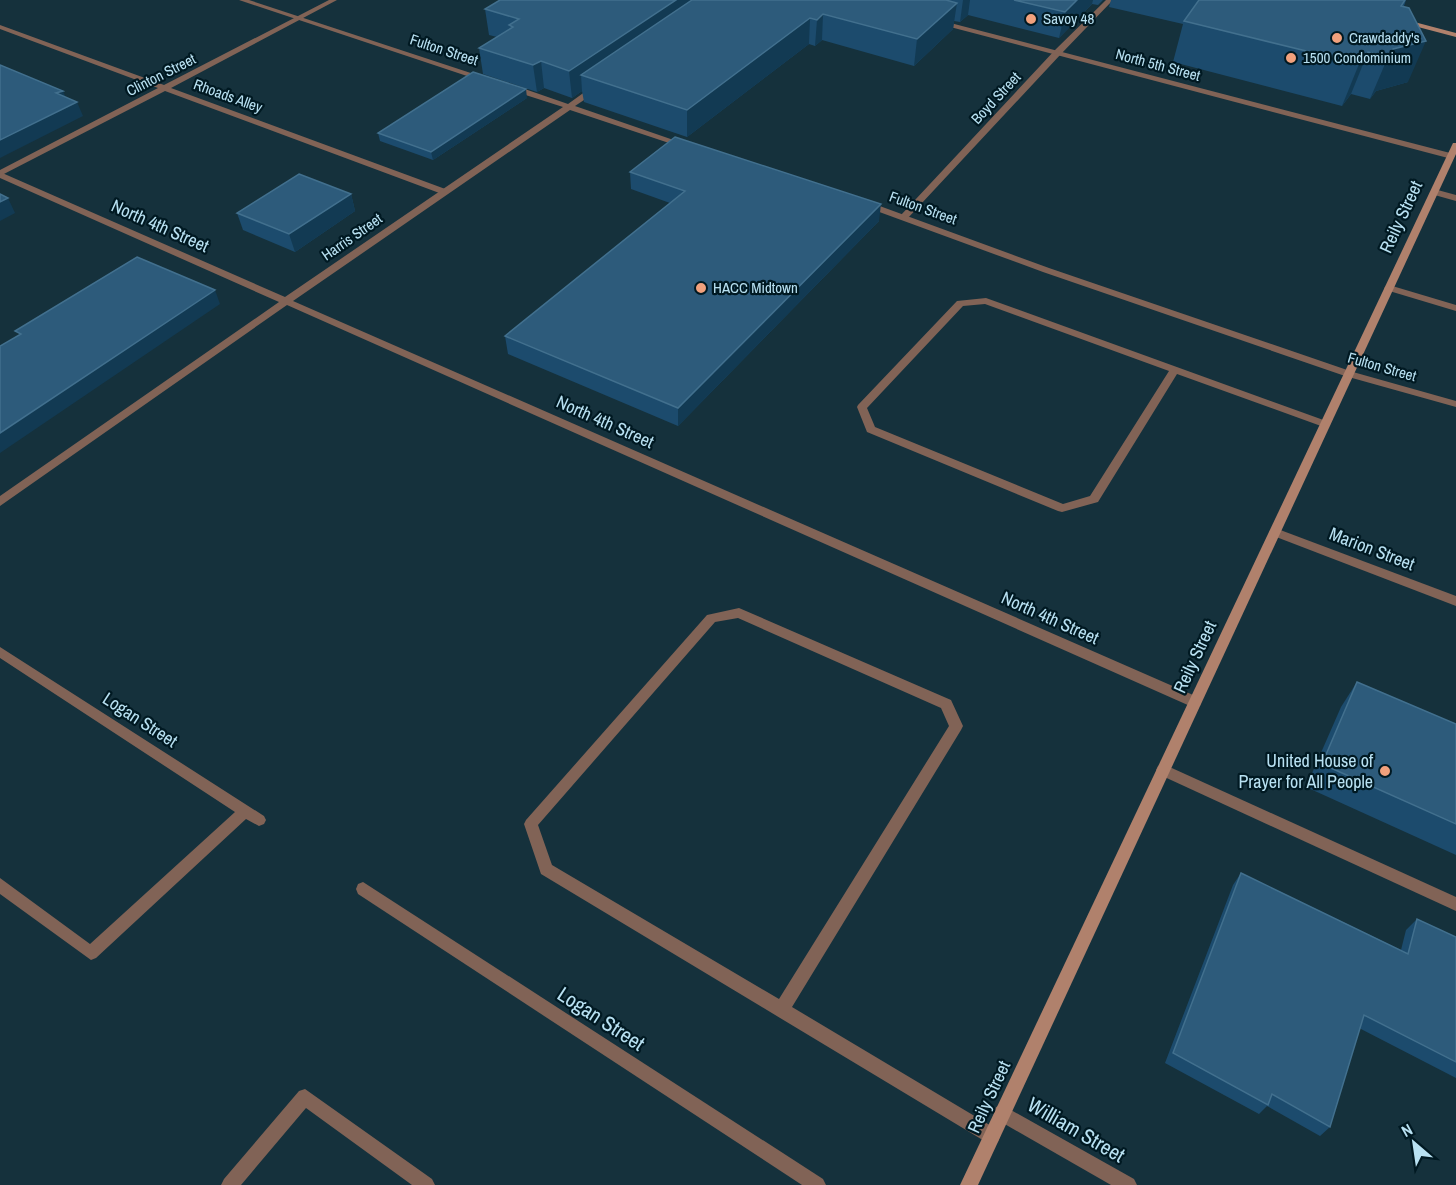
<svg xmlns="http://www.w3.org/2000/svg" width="1456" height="1185" font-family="'Archivo Narrow',sans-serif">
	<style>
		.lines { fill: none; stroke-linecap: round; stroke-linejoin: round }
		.lane { fill: #816356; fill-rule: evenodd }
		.street { fill: #816356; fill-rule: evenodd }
		.secondary { fill: #b0816c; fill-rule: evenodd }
		.wall { fill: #1c4b6d }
		.shaded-wall { fill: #123a53 }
		.building { fill: #2d5b7b; stroke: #42708e; stroke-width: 1.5 }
		.poi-dot { fill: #f1a17d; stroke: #001922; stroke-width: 2 }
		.labels { text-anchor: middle; stroke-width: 4.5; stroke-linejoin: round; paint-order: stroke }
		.far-poi-label { font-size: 15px; fill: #b8e1f2; stroke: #001922; text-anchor: start }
		.far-street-label { font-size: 15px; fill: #b8e1f2; stroke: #001922 }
		.street-label { font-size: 18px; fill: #b8e1f2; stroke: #001922 }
		.poi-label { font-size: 18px; fill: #b8e1f2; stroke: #001922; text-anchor: end }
		.near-street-label { font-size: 21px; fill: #b8e1f2; stroke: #001922 }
	</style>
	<rect width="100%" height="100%" fill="#15313c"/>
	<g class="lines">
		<g class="lane">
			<polygon points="329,0 337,0 171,88 448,190 448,194 442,194 165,91 0,176 0,170 158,88 0,29 0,25 164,85"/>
			<polygon points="1106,0 1113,0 1061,54 907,219 901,219 901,215 1055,50"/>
			<polygon points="1389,285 1456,305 1456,311 1386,290 1384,288"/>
			<path d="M986 298 1329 422 1330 424 1325 428 1321 426 1177 374 1098 502 1062 512 1058 511 867 432 857 407 858 405 957 301ZM985 304 1169 371 1090 496 1063 504 875 427 867 408 963 306Z"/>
			<path d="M739 608 951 700 963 726 961 730 792 1007 998 1130 1000 1136 998 1142 992 1144 986 1142 541 874 524 824 526 820 707 615ZM738 618 941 708 949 726 779 999 552 865 538 825 715 622Z"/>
			<polygon points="0,647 264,816 266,820 264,824 259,826 246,819 96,958 91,960 0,894 0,878 90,944 235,812 0,658"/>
			<polygon points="363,882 823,1179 826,1185 802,1185 358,894 356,889 358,884"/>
			<polygon points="305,1089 432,1179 435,1185 412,1185 306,1108 241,1185 221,1185 224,1179 299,1091"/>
		</g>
		<g class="street">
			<polygon points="239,0 249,0 489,79 482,81"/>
			<polygon points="935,19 1454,154 1455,156 1448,158 935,23"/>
			<polygon points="510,86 516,86 568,104 593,86 599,86 599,90 575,106 688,145 681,147 570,110 293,301 1200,698 1201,702 1200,706 1195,707 1190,706 287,305 0,506 0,496 279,302 0,178 0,172 285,297 563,107 510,90"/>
			<polygon points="1434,189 1456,195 1456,201 1431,194 1431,190"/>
			<polygon points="866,201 1049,268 1353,372 1456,401 1456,407 1345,376 1043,272 863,206 862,204"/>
			<polygon points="1275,528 1456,596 1456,606 1271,535 1269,532"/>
			<polygon points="1163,764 1456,897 1456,911 1158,774 1156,770 1158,766"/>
			<polygon points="1002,1105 1134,1179 1137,1185 1111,1185 996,1119 994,1113 996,1107"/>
		</g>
		<g class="secondary">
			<polygon points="1399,18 1456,33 1456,37 1399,22"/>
			<polygon points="1453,143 1456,143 1456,154 978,1185 960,1185"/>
		</g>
	</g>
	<g class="wall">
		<polygon points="500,0 1103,0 1098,5 1092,4 1059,38 968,15 960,22 954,21 953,29 914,66 822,40 815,46 809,44 687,137 584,102 582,91 572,98 544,88 537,92 483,74 479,48 497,37 489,35 485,9"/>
		<polygon points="1111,0 1406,0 1404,6 1408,82 1376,91 1370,99 1351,94 1342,106 1173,62 1183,24 1109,7"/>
		<polygon points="527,98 433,160 380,141 378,133"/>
		<polygon points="630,172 879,221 678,426 508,354 505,336 670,203 631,189"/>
		<polygon points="351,194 355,211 295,252 243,230 237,213"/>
		<polygon points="1357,682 1456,724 1456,855 1306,787 1341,707"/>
		<polygon points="1241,873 1401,950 1406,930 1417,919 1456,937 1456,1078 1359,1028 1330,1127 1320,1136 1267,1106 1259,1114 1165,1063 1233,885"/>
	</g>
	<g class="shaded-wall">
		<polygon points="676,0 714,0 581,75 582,91 572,98 569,71"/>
		<polygon points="963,0 970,0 968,15 960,22"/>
		<polygon points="1077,0 1093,0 1092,4 1059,38 1065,12"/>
		<polygon points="957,3 953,29 914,66 917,39"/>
		<polygon points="823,14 822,40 815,46 817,20"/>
		<polygon points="810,18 809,44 687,137 687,110"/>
		<polygon points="1426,41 1408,82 1376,91 1370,99 1388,57 1393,49"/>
		<polygon points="1368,52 1351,94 1342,106 1359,64"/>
		<polygon points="541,61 544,88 537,92 533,65"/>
		<polygon points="526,89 527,98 433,160 431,152"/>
		<polygon points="63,91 69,105 56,93"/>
		<polygon points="77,102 83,116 0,158 0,140"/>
		<polygon points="351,194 355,211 295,252 289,234"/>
		<polygon points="8,198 15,213 0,221 0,202"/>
		<polygon points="881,204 879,221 678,426 678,408"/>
		<polygon points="215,290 220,304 0,453 0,433"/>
	</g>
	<g class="building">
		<polygon points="500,0 676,0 569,71 541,61 533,65 479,48 513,27 509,25 519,19 485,9"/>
		<polygon points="692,0 946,0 957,3 917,39 823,14 817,20 810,18 687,110 581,75"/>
		<polygon points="1014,0 1077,0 1065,12"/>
		<polygon points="1199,0 1405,0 1401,6 1409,8 1426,41 1393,49 1388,57 1368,52 1359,64 1184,21"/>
		<polygon points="0,65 63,91 56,93 77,102 0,140"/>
		<polygon points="473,72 526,89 431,152 378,133"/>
		<polygon points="675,137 881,204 678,408 505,336 685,191 630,172"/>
		<polygon points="299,174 351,194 289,234 237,213"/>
		<polygon points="0,194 8,198 0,202"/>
		<polygon points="137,257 215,290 0,433 0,346 21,334 15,331"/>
		<polygon points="1357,682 1456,724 1456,824 1322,764"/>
		<polygon points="1241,873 1408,954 1417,919 1456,937 1456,1062 1364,1015 1330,1127 1272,1094 1268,1105 1173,1053"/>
	</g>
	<g class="poi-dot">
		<circle cx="1031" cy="19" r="6"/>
		<circle cx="1337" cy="38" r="6"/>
		<circle cx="1291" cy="58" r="6"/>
		<circle cx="701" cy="288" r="6"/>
		<circle cx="1385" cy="771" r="6"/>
	</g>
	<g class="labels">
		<g class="far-poi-label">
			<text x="1043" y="24">Savoy 48</text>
			<text x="1349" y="43">Crawdaddy's</text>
			<text x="1303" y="63">1500 Condominium</text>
			<text x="713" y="293">HACC Midtown</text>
		</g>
		<g class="far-street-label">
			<text transform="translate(444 50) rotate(18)" y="5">Fulton Street</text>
			<text transform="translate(1158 65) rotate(15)" y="5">North 5th Street</text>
			<text transform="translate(161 75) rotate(-27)" y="5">Clinton Street</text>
			<text transform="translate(228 96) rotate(20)" y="5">Rhoads Alley</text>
			<text transform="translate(996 98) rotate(-47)" y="5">Boyd Street</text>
			<text transform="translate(923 208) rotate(20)" y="5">Fulton Street</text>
			<text transform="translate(352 237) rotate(-35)" y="5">Harris Street</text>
			<text transform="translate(1382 367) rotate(16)" y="5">Fulton Street</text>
		</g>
		<g class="street-label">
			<text transform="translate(1401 217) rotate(-65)" y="6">Reily Street</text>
			<text transform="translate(160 226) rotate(24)" y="6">North 4th Street</text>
			<text transform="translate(605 422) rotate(24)" y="6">North 4th Street</text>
			<text transform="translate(1372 549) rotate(21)" y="6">Marion Street</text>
			<text transform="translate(1050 618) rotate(24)" y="6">North 4th Street</text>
			<text transform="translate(1195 657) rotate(-65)" y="6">Reily Street</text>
			<text transform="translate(140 720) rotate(33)" y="6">Logan Street</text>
			<text transform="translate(989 1097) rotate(-65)" y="6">Reily Street</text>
		</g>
		<g class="poi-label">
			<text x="1373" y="767">United House of<tspan x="1373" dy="21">Prayer for All People</tspan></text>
		</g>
		<g class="near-street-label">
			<text transform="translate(601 1019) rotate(33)" y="7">Logan Street</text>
			<text transform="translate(1076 1130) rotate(30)" y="7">William Street</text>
		</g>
	</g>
	<g transform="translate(1414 1143) rotate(331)" stroke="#001922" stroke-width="4.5" paint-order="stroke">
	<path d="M0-4.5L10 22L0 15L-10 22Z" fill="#b8e1f2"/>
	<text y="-9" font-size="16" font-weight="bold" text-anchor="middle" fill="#b8e1f2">N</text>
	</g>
</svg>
